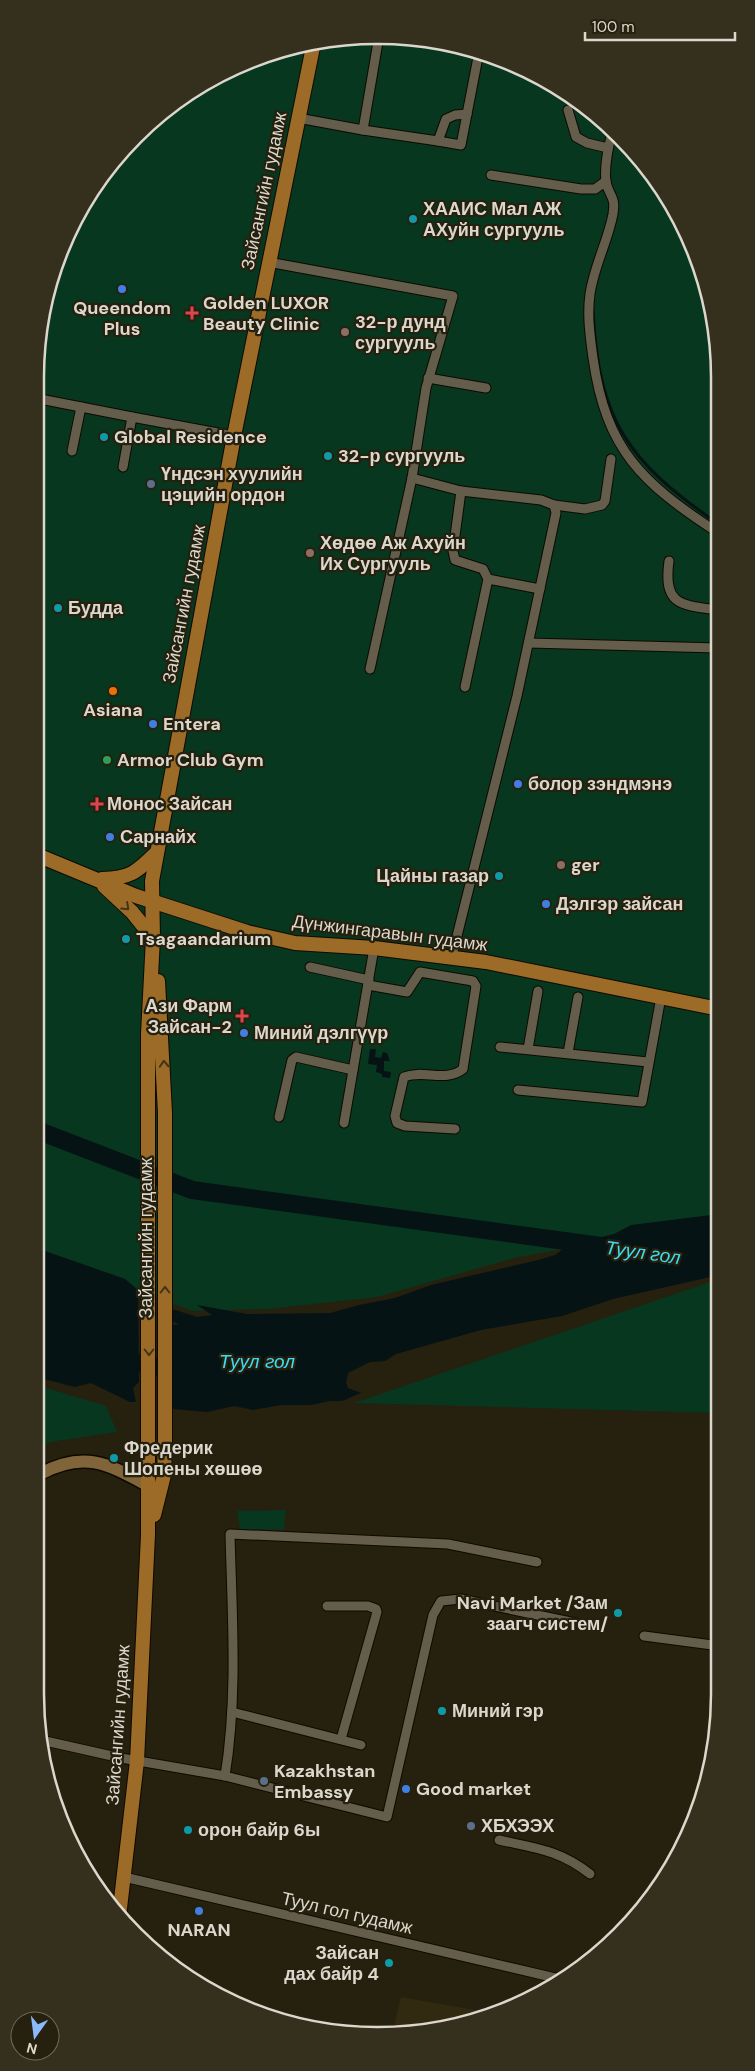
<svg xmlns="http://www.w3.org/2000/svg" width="755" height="2071" font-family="'DM Sans',sans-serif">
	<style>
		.built { fill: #322911 }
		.green { fill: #07371e }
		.water { fill: #061315 }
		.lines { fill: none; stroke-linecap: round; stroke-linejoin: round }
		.stream { stroke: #061315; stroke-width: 3 }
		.river { stroke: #061315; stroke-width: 18 }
		.street-casing { stroke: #0f0900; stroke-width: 11 }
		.secondary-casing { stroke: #0f0900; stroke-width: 15 }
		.primary-casing { stroke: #0f0900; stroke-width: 16 }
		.street { stroke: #645d4b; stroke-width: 9 }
		.secondary { stroke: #80643a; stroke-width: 12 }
		.primary { stroke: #9c6b28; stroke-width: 14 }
		.oneway { stroke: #443315 }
		.culture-dot { fill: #0f9aa8; stroke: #26200f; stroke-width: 2 }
		.shop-dot { fill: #3f7fe0; stroke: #26200f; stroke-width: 2 }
		.health-dot { fill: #e0444e; stroke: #26200f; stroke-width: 2 }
		.education-dot { fill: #8d6e63; stroke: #26200f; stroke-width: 2 }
		.service-dot { fill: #5c6f8a; stroke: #26200f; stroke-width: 2 }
		.food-dot { fill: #e8710a; stroke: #26200f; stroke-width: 2 }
		.leisure-dot { fill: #2e9e5b; stroke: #26200f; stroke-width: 2 }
		.labels { text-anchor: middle; stroke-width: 4.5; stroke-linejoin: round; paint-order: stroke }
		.street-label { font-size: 18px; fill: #dcd7cd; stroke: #26200f }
		.poi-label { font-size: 18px; font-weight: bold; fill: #dcd7cd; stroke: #26200f; text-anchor: start }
		.water-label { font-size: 19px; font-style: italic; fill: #3edbf1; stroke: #26200f }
		.rim { fill: none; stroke: #dcd7cd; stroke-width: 2.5 }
	</style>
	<rect width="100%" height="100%" fill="#26200f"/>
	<polygon class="built" points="401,1997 491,2013 466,2024 392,2035"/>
	<g class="green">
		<path d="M400 36 466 47 549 81 635 151 685 226 717 333 719 1220 514 1258 377 1297 268 1309 192 1311 138 1290 125 1279 39 1249 35 378C39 350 40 313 47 288 87 155 194 60 332 38 354 35 377 36 400 36Z"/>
		<polygon points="719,1279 719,1413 354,1403"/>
		<polygon points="40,1386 106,1406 117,1432 50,1442 40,1447"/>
		<polygon points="286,1510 284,1530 240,1529 237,1511"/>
	</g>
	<g class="water">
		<polygon points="370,1049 376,1049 375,1057 381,1058 383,1052 387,1053 390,1061 384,1061 384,1071 391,1072 390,1078 382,1077 382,1074 376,1072 377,1065 368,1064"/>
		<polygon points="719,1214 719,1275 613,1299 562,1316 481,1330 396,1354 385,1361 370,1362 348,1373 346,1382 348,1388 361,1393 342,1401 329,1401 312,1405 281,1405 253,1410 234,1406 207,1412 163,1408 163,1324 180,1325 163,1317 163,1306 197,1317 212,1315 197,1305 247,1314 330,1313 359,1305 395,1298 431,1285 538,1260 555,1255 567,1246 614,1234 631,1225"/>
		<polygon points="39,1249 125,1279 138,1290 139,1382 133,1388 136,1402 130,1402 91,1383 75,1387 40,1378"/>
	</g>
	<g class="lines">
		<g class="stream">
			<path d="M593 311C599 422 628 461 717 523"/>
			<polyline points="43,317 46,310"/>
		</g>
		<g class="river">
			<polyline points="39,1131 192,1190 601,1246"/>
			<polyline points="116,1359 182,1371"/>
		</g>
		<defs>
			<g id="street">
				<polyline points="568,110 576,137 587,143 608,148"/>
				<polyline points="298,118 363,130 379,36"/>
				<polyline points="363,130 438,141 446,119 455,115 467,114"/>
				<path d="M612 133C608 148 604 166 606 182 609 197 616 195 613 214 608 241 594 266 590 294 587 315 590 336 593 358 606 450 642 483 717 532"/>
				<polyline points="438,141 461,145 479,52"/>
				<polyline points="491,175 581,189 595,189 606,181"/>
				<polyline points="268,262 453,296 426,388 412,478"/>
				<polyline points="428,378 486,388"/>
				<polyline points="35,398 81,407"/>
				<polyline points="72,451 81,407 132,417"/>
				<polyline points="123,467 132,417 234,436"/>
				<polyline points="461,491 453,551 455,560 483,569 488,579 540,589"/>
				<polyline points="554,505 585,509 602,505 605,501 611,459"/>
				<path d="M669 561C663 605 680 605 718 610"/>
				<polyline points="529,643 718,648"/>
				<polyline points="370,669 412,478 461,491 541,500 554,505 556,513 517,696 452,956"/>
				<polyline points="465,687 488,579"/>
				<polyline points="310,967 369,980"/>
				<path d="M368 985 407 992 420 972 473 981 476 986 463 1069C446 1083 423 1069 404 1077L395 1116 397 1123 405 1126 455 1129"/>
				<polyline points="500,1047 648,1062"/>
				<polyline points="528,1049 538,991"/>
				<polyline points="568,1053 578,997"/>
				<polyline points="518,1090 642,1102 661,997"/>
				<polyline points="279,1117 292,1060 296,1057 353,1070"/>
				<polyline points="344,1123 374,948"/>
				<polyline points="327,1606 368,1606 376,1609 377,1612 341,1739"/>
				<polyline points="644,1636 720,1646"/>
				<polyline points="232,1712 361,1745"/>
				<polyline points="41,1740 121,1758 225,1776 387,1817 433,1615 441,1601 461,1599 585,1625"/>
				<path d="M225 1776C238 1696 232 1614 230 1534L448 1544 537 1562"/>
				<path d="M499 1840C535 1848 560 1850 590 1874"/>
				<polyline points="124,1877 564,1980"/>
			</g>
			<path id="secondary" d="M40 1474C85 1450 108 1464 149 1486"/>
			<g id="primary">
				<polyline points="37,855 136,896 247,932 295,943 374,948 486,962 719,1009"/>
				<path d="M102 879C130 878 136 873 156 853"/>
				<polyline points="104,886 132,912 153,938"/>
				<polyline points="154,1515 164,1475 165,1444 165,1113 158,981"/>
				<polyline points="119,1917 137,1761 148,1535 148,1034 153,938 152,881 234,436 314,42"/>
			</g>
		</defs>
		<use href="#street" class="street-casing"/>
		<use href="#secondary" class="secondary-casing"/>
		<use href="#primary" class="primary-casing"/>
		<use href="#street" class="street"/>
		<use href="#secondary" class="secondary"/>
		<use href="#primary" class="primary"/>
	</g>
	<defs><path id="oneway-chevron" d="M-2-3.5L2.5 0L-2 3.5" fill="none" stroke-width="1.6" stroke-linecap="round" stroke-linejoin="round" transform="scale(1.25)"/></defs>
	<g class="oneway">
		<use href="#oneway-chevron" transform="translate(126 907) rotate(43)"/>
		<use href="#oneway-chevron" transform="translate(164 1064) rotate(-93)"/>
		<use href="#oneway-chevron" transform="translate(165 1290) rotate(-90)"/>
		<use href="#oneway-chevron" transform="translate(149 1352) rotate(90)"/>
	</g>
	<g class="culture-dot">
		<circle cx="413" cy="219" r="5"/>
		<circle cx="104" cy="437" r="5"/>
		<circle cx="328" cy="456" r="5"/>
		<circle cx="58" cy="608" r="5"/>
		<circle cx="499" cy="876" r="5"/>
		<circle cx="126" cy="939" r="5"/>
		<circle cx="114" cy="1458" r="5"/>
		<circle cx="618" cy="1613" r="5"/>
		<circle cx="442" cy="1711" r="5"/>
		<circle cx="188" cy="1830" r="5"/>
		<circle cx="389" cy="1963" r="5"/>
	</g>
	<g class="shop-dot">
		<circle cx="122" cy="289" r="5"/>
		<circle cx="153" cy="724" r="5"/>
		<circle cx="518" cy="784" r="5"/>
		<circle cx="110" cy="837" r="5"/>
		<circle cx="546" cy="904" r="5"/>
		<circle cx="244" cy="1033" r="5"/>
		<circle cx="406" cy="1789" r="5"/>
		<circle cx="199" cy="1911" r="5"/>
	</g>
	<g class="health-dot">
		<path d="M189.5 305.5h5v5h5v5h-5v5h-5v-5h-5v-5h5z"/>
		<path d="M94.5 796.5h5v5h5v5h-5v5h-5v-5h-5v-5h5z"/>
		<path d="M239.5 1008.5h5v5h5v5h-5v5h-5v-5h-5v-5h5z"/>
	</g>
	<g class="education-dot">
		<circle cx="345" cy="332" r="5"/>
		<circle cx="310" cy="553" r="5"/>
		<circle cx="561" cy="865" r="5"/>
	</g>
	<g class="service-dot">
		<circle cx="151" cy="484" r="5"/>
		<circle cx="264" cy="1781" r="5"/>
		<circle cx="471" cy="1826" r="5"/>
	</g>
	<circle class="food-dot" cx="113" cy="691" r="5"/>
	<circle class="leisure-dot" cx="107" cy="760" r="5"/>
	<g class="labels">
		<g class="street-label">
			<text transform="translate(264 191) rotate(-78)" y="6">Зайсангийн гудамж</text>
			<text transform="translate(184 604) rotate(-79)" y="6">Зайсангийн гудамж</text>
			<text transform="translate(390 933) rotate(7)" y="6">Дүнжингаравын гудамж</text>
			<text transform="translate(146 1238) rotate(-90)" y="6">Зайсангийн гудамж</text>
			<text transform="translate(118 1725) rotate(-86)" y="6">Зайсангийн гудамж</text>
			<text transform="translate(347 1913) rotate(13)" y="6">Туул гол гудамж</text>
		</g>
		<g class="poi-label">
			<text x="423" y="215">ХААИС Мал АЖ<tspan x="423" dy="21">АХуйн сургууль</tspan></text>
			<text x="203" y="309">Golden LUXOR<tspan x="203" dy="21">Beauty Clinic</tspan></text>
			<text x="122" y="314" text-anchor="middle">Queendom<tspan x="122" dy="21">Plus</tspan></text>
			<text x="355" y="328">32-р дунд<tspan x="355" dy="21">сургууль</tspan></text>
			<text x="114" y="443">Global Residence</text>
			<text x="338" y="462">32-р сургууль</text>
			<text x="161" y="480">Үндсэн хуулийн<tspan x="161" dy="21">цэцийн ордон</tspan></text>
			<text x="320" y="549">Хөдөө Аж Ахуйн<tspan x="320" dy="21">Их Сургууль</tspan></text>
			<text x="68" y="614">Будда</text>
			<text x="113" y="716" text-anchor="middle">Asiana</text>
			<text x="163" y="730">Entera</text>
			<text x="117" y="766">Armor Club Gym</text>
			<text x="528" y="790">болор зэндмэнэ</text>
			<text x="107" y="810">Монос Зайсан</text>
			<text x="120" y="843">Сарнайх</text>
			<text x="571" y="871">ger</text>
			<text x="489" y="882" text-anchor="end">Цайны газар</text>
			<text x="556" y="910">Дэлгэр зайсан</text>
			<text x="136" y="945">Tsagaandarium</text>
			<text x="232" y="1012" text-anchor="end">Ази Фарм<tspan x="232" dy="21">Зайсан-2</tspan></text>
			<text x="254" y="1039">Миний дэлгүүр</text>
			<text x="124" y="1454">Фредерик<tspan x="124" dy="21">Шопены хөшөө</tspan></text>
			<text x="608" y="1609" text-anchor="end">Navi Market /Зам<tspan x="608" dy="21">заагч систем/</tspan></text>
			<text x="452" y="1717">Миний гэр</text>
			<text x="274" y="1777">Kazakhstan<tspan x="274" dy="21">Embassy</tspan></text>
			<text x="416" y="1795">Good market</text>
			<text x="481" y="1832">ХБХЭЭХ</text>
			<text x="198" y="1836">орон байр 6ы</text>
			<text x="199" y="1936" text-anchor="middle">NARAN</text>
			<text x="379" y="1959" text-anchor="end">Зайсан<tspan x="379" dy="21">дах байр 4</tspan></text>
		</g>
		<g class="water-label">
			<text transform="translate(643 1252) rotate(8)" y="7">Туул гол</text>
			<text x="257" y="1368">Туул гол</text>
		</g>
	</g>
	<path d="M0 0H755V2071H0ZM377 44H378A333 333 0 0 1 711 377V1694A333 333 0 0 1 378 2027H377A333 333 0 0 1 44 1694V377A333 333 0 0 1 377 44Z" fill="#352f1e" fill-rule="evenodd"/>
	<path class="rim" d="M377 44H378A333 333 0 0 1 711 377V1694A333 333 0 0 1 378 2027H377A333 333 0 0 1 44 1694V377A333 333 0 0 1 377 44Z"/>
	<g transform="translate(35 2036) rotate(194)"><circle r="24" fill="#26200f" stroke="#6f695b"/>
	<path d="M0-4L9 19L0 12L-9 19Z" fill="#8cb9fc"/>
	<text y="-8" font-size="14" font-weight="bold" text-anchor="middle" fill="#dcd7cd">N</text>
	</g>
	<path d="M585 32v8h150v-8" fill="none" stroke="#dcd7cd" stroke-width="2.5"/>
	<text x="592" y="32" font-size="15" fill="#dcd7cd" stroke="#26200f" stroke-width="4" paint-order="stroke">100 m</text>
</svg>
